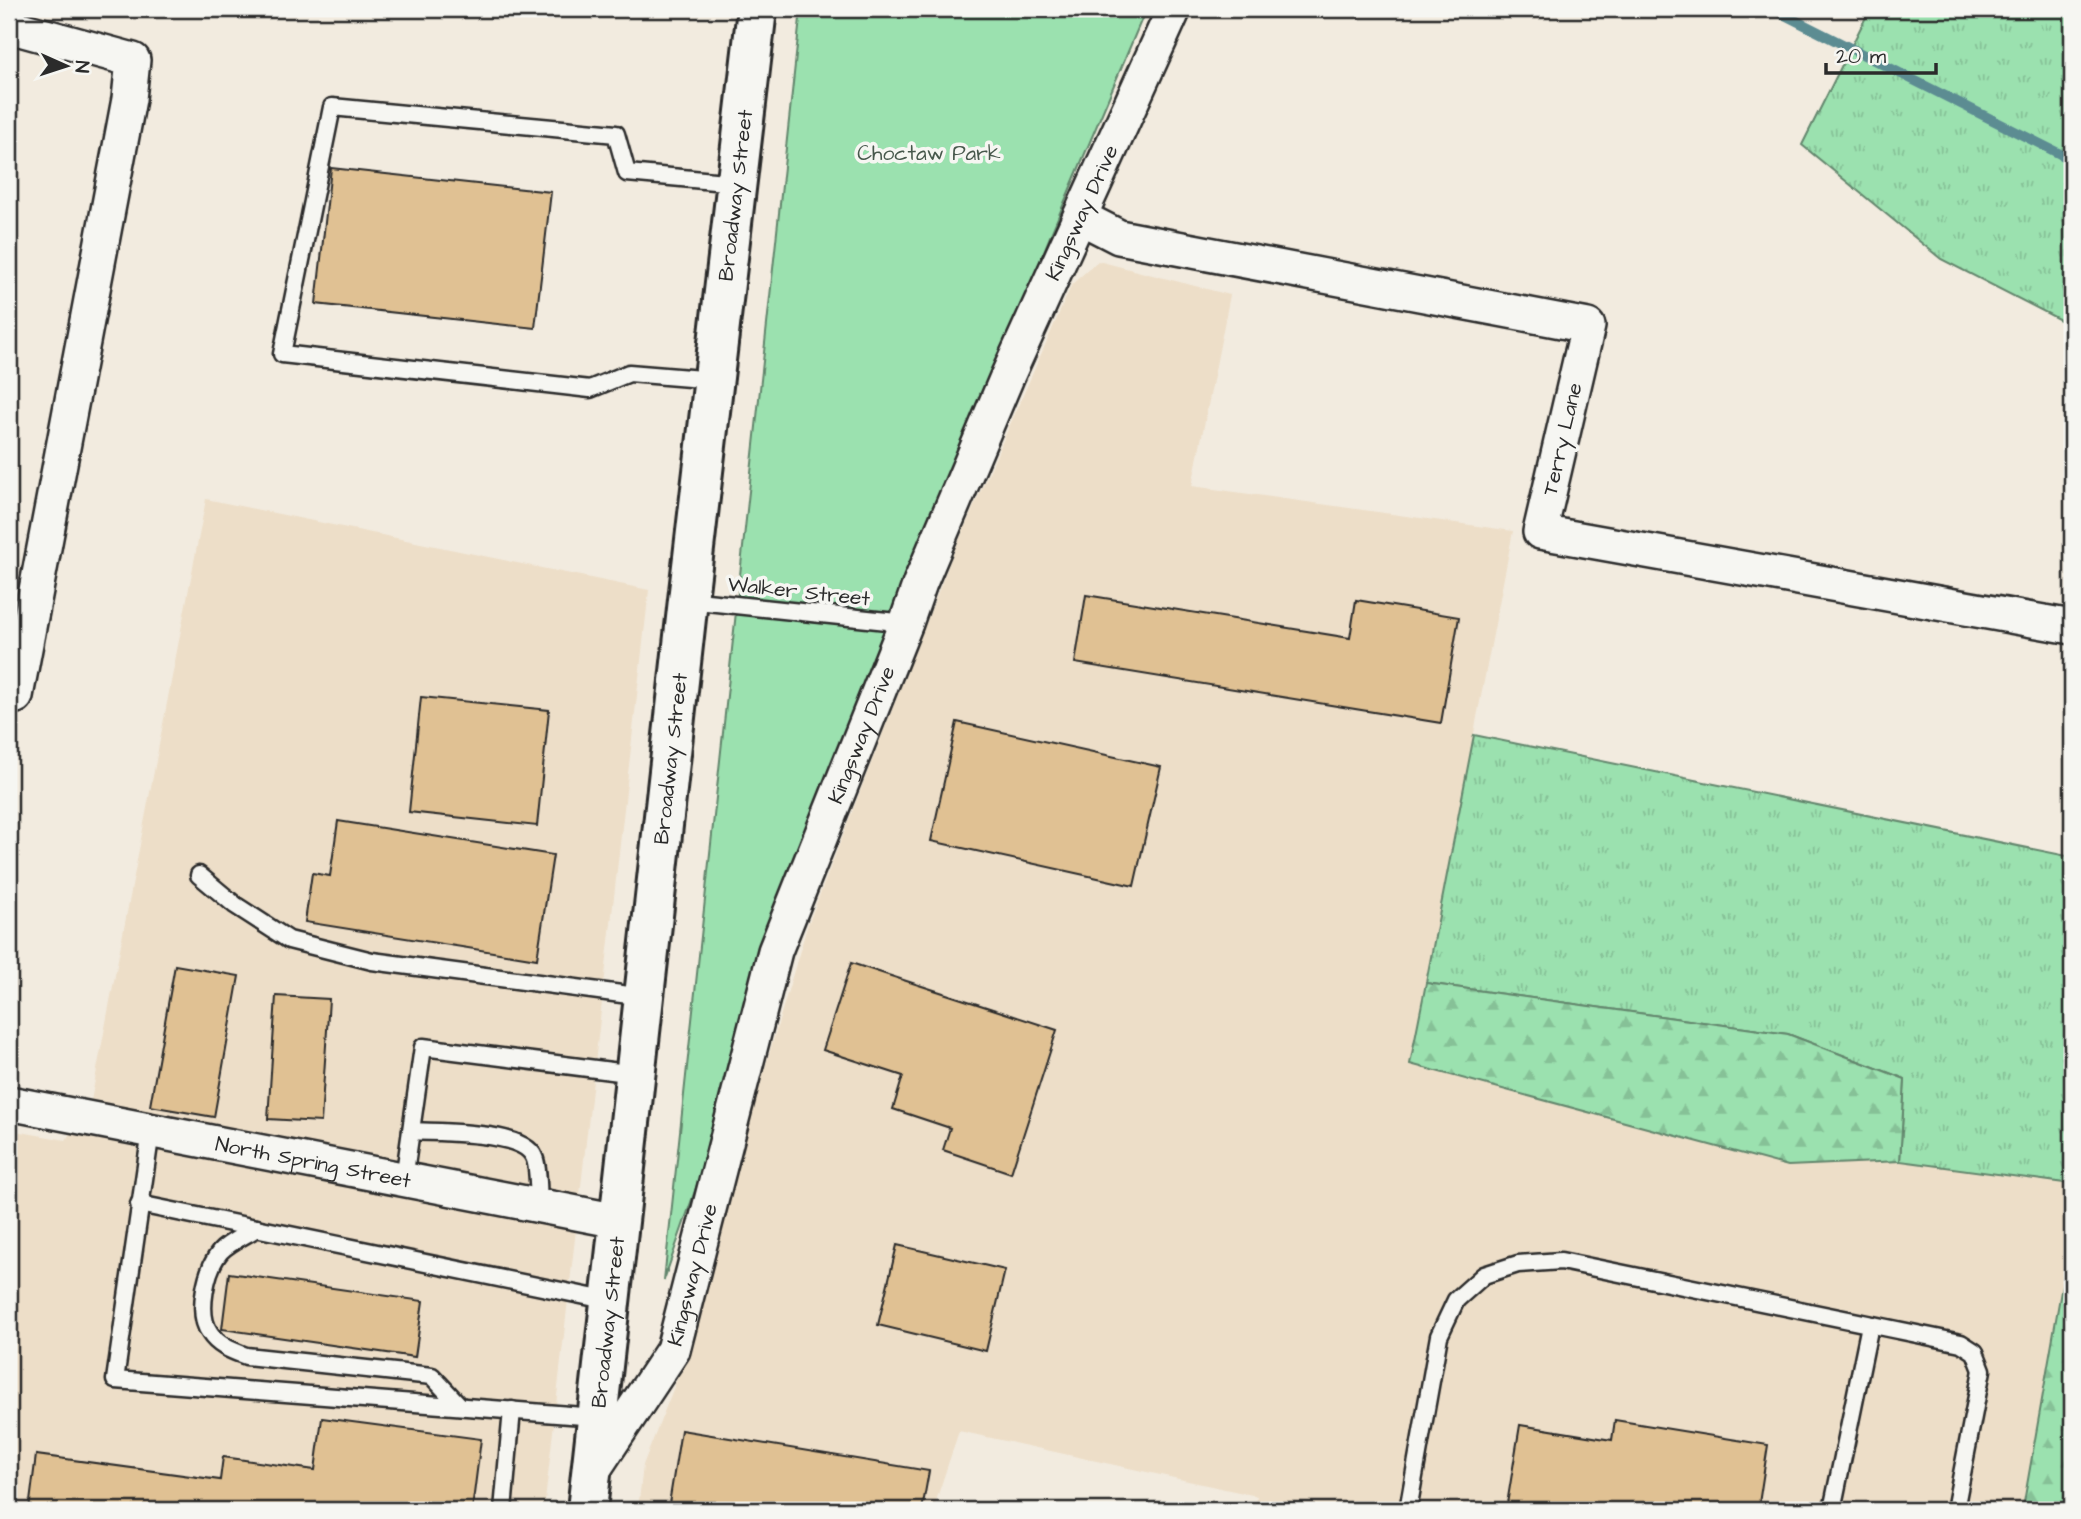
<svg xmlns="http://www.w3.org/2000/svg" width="2081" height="1519" font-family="'Architects Daughter',sans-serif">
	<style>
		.built { fill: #eddec8 }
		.grass { fill: url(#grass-tufts); stroke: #63866d; stroke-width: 2 }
		.forest { fill: url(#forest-firs); stroke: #63866d; stroke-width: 2 }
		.green { fill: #9be1af; stroke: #63866d; stroke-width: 2 }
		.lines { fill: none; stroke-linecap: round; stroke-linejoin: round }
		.stream { stroke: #5c8c92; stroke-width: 10 }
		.building { fill: #e0c193; stroke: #2b2b2b; stroke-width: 2 }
		.service-casing { stroke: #2b2b2b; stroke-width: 21 }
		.minor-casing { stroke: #2b2b2b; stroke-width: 38 }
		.secondary-casing { stroke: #2b2b2b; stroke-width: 44 }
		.service { stroke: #f6f6f2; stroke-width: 16 }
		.minor { stroke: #f6f6f2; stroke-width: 33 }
		.secondary { stroke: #f6f6f2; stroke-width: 38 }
		.labels { text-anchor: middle; stroke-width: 7; stroke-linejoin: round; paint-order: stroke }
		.park-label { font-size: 21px; fill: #47584c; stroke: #f6f6f2 }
		.street-label { font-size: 21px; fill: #2b2b2b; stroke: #f6f6f2 }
	</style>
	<defs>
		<pattern id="grass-tufts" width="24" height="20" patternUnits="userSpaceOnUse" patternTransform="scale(1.75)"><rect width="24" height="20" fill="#9be1af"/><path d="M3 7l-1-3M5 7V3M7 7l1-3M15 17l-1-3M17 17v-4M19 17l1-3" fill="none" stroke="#86c197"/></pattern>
		<pattern id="forest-firs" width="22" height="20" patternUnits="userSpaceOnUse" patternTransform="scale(1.75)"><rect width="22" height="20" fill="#9be1af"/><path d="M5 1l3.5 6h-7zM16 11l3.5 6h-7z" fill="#86c197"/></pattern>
	</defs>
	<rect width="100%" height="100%" fill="#f2ebdf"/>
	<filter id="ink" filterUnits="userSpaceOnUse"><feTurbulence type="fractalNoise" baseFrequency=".0143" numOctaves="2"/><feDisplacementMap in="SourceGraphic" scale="14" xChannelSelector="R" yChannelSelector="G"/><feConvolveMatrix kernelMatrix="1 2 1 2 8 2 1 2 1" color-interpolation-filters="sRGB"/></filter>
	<g filter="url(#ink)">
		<g class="built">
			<polygon points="1098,261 1230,295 1192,486 1513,531 1410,1064 1788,1166 1900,1161 2072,1184 2072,1228 2023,1510 1254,1510 1257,1496 959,1431 933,1510 638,1510 643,1465 697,1329 749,1121 807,927 953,554 1072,284"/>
			<polygon points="206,499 649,590 544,1510 9,1510 9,1130 66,1140 91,1101"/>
		</g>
		<g class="grass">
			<polygon points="1870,9 2072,9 2072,326 1941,259 1802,145"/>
			<polygon points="1474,735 2072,857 2072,1184 1900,1161 1905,1079 1788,1034 1426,983"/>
		</g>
		<g class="forest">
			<polygon points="1426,983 1788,1034 1905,1079 1900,1161 1788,1166 1410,1064"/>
			<polygon points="2072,1228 2072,1510 2023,1508"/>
		</g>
		<polygon class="green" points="801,9 1146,9 1051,234 872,681 664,1280"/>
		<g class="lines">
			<polyline class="stream" points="1773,9 2072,160"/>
		</g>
		<g class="building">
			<polygon points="331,168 551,192 535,328 316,304"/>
			<polygon points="1086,595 1350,638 1356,600 1459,617 1441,723 1075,663"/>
			<polygon points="421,697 549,710 537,826 409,812"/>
			<polygon points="957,722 1161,767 1134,886 931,841"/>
			<polygon points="338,821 553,855 537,959 305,922 312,873 330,876"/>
			<polygon points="851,963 1057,1030 1011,1173 943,1150 950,1128 893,1109 903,1076 823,1050"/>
			<polygon points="175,965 239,976 214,1117 150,1106"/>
			<polygon points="276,996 329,999 321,1122 268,1119"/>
			<polygon points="897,1245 1005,1270 986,1351 878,1325"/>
			<polygon points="229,1273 423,1301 415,1357 222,1329"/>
			<polygon points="322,1418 481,1439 472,1510 29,1510 36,1455 220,1480 223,1457 315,1470"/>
			<polygon points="1615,1420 1768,1445 1758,1510 1506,1510 1520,1425 1612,1440"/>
			<polygon points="681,1430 929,1471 922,1510 668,1510"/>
		</g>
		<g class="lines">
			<defs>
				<g id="service">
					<polyline points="714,380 629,373 590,389 282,354 332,107 616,134 627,173 736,183"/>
					<polyline points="688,600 906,623"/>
					<polyline points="199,875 235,905 289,940 372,961 644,997"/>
					<polyline points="151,1131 115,1380 596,1417"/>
					<path d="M411 1131C437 1133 523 1130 534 1157 539 1167 538 1193 539 1205"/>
					<polyline points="404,1179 423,1047 635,1074"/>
					<polyline points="139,1204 610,1301"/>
					<path d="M257 1228C246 1235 229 1242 220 1252 206 1269 196 1314 210 1333 218 1346 233 1351 246 1356L432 1376 460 1406"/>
					<polyline points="503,1510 512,1410"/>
					<polyline points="1408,1510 1439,1336 1456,1300 1484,1275 1518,1264 1561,1261 1961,1343 1975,1352 1982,1370 1955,1510"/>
					<polyline points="1832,1510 1870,1325"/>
				</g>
				<g id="minor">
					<polyline points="9,26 133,60 129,99 16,696 9,695"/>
					<polyline points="1080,217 1119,237 1588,326 1540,532 2072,627"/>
					<path id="s1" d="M9 1103 618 1221"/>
					<path id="s2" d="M592 1472 673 1350 775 951 906 623 920 583 1007 377 1174 9"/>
				</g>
				<g id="secondary">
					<path id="s3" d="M587 1510 688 600 757 9"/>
				</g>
			</defs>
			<use href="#service" class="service-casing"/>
			<use href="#minor" class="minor-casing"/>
			<use href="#secondary" class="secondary-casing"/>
			<use href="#service" class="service"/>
			<use href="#minor" class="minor"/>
			<use href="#secondary" class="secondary"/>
		</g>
	</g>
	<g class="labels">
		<g class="park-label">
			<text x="929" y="160">Choctaw Park</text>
		</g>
		<g class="street-label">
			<text dy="7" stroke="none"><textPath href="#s3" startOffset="1323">Broadway Street</textPath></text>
			<text dy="7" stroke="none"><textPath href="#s2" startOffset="1358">Kingsway Drive</textPath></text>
			<text transform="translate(1562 439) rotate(-77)" y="7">Terry Lane</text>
			<text transform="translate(799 591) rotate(6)" y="7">Walker Street</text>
			<text dy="7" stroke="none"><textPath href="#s2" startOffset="791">Kingsway Drive</textPath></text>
			<text dy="7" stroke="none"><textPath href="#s3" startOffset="756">Broadway Street</textPath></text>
			<text dy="7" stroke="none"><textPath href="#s1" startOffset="310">North Spring Street</textPath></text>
			<text dy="7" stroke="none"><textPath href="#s2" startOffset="224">Kingsway Drive</textPath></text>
			<text dy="7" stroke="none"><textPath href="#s3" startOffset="189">Broadway Street</textPath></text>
		</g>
	</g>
	<rect width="2081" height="1519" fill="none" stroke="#f6f6f2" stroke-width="35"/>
	<rect x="18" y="18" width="2046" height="1484" fill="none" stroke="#2b2b2b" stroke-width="2.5" filter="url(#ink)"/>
	<g transform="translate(66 66) rotate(93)" stroke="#f6f6f2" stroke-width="5" paint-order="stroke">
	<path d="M0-5L12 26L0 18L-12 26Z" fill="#2b2b2b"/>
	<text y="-10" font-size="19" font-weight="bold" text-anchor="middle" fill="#2b2b2b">N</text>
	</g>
	<path d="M1826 63v10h110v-10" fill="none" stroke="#2b2b2b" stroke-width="3.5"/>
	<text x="1836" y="63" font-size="21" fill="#2b2b2b" stroke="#f6f6f2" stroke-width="5" paint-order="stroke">20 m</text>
</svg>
